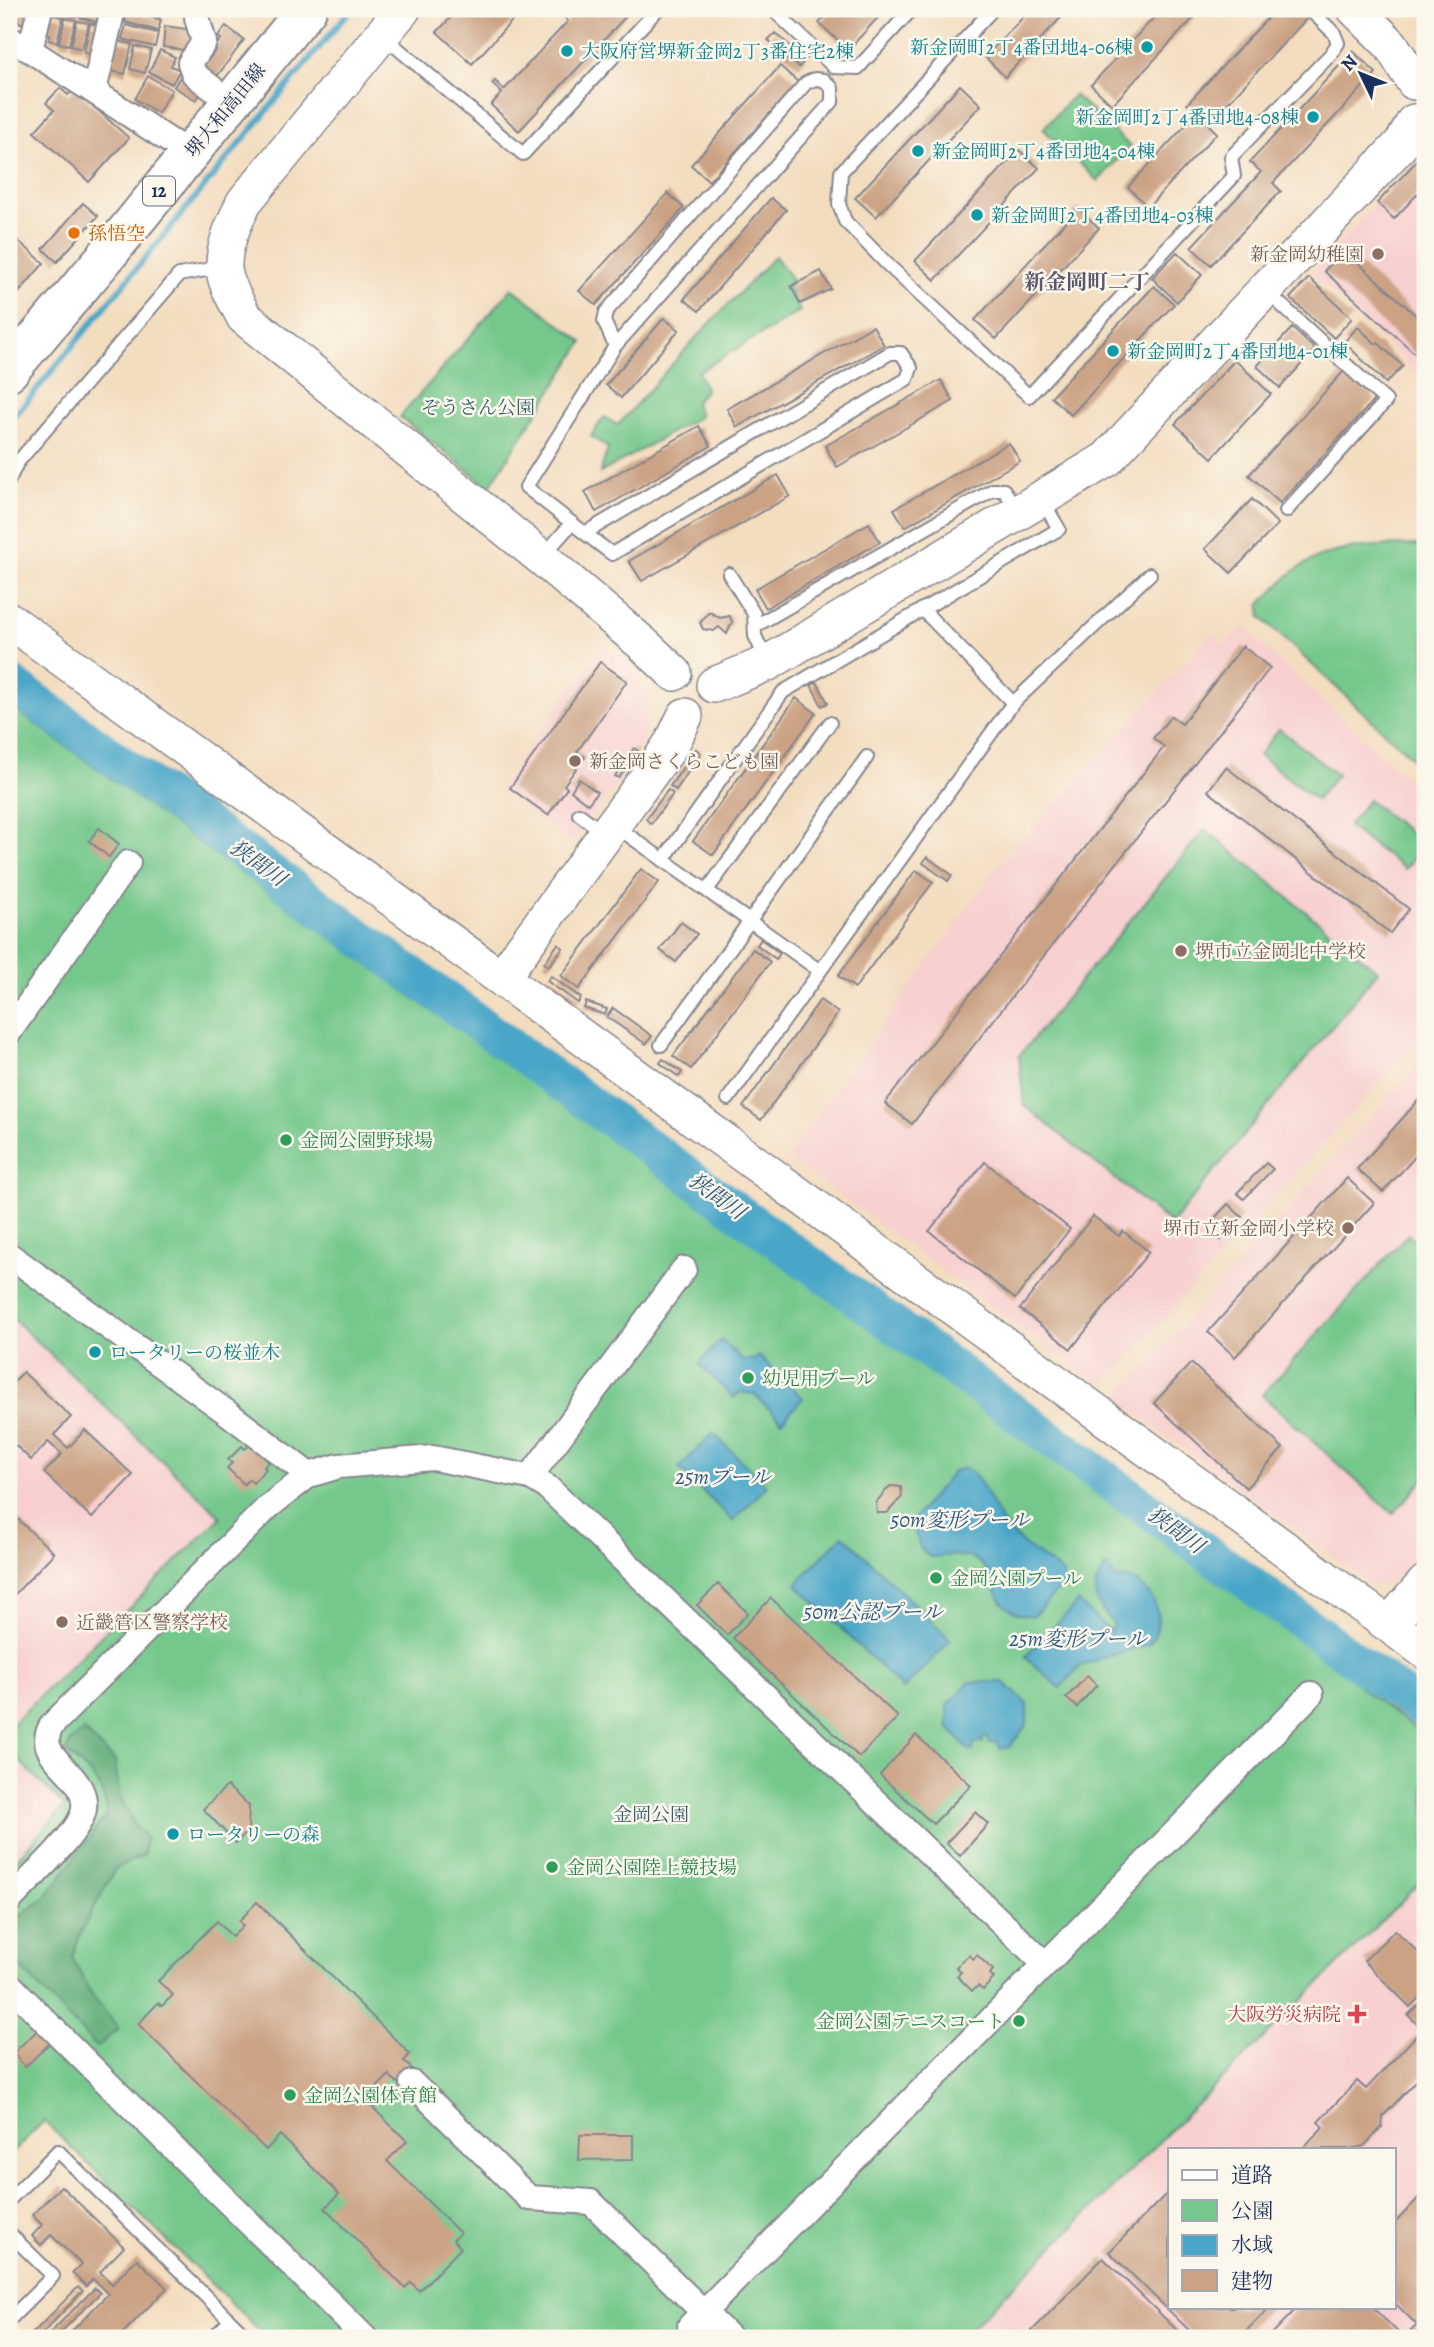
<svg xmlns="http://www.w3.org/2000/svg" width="1434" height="2347" font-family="Alegreya,'Noto Serif JP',serif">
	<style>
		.built { fill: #f7d0cf; fill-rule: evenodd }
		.green { fill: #74c88c; stroke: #487c75; stroke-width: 2 }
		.forest { fill: #5fac78; stroke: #3d6e6b; stroke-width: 2 }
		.water { fill: #4aa6c8; stroke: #326a93; stroke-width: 2 }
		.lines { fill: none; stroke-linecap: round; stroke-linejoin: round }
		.stream { stroke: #4aa6c8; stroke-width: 6 }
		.river { stroke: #4aa6c8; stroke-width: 37 }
		.building { fill: #cba284 }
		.lane-casing { stroke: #87868e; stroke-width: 16 }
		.street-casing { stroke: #87868e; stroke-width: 28 }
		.secondary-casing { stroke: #87868e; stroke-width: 38 }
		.primary-casing { stroke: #87868e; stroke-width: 42 }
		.lane { stroke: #fff; stroke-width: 12 }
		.street { stroke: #fff; stroke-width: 24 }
		.secondary { stroke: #fff; stroke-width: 35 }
		.primary { stroke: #fff; stroke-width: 38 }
		.culture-dot { fill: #0f9aa8; stroke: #fbf7ec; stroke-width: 2.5 }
		.food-dot { fill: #e8710a; stroke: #fbf7ec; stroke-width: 2.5 }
		.education-dot { fill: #8d6e63; stroke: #fbf7ec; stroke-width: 2.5 }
		.leisure-dot { fill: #2e9e5b; stroke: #fbf7ec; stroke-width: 2.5 }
		.health-dot { fill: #e0444e; stroke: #fbf7ec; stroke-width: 2.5 }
		.labels { text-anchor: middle; stroke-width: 5; stroke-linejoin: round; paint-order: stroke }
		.shield { fill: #fbf7ec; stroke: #5e6b89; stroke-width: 2 }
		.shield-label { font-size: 18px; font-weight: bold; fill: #1b2f5e }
		.culture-label { font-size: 19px; fill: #0d838f; stroke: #fbf7ec; text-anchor: start }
		.street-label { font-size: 19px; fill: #1b2f5e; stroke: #fbf7ec }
		.food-label { font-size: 19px; fill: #c56008; stroke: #fbf7ec; text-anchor: start }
		.education-label { font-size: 19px; fill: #785e54; stroke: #fbf7ec; text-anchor: start }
		.park-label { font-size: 19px; fill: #365d6c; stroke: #fbf7ec }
		.leisure-label { font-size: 19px; fill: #27864d; stroke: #fbf7ec; text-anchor: start }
		.health-label { font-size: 19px; fill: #be3a42; stroke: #fbf7ec; text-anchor: end }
		.neighbourhood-label { font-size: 21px; font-weight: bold; fill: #59576b; stroke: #fbf7ec }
		.water-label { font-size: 21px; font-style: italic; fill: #2b5983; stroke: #fbf7ec }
	</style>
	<rect width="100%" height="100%" fill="#fbf7ec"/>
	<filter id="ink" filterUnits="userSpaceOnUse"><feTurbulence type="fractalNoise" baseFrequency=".0143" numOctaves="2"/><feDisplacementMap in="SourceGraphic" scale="14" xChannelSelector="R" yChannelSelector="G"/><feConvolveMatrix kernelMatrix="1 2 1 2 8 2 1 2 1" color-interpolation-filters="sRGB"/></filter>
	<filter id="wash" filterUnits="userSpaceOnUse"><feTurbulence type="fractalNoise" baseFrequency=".00686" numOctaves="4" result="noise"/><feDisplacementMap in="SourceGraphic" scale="28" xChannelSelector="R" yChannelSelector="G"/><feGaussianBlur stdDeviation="1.57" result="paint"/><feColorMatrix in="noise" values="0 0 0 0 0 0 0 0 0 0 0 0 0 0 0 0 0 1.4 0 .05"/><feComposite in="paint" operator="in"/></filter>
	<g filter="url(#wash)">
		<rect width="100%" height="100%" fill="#f3ddbf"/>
		<g class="built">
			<polygon points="1425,149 1425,367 1419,374 1311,273"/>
			<polygon points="1242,626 1425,796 1425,1033 1102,1387 791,1160 790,1153 996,869 1212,633 1225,645"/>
			<polygon points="605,643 633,669 647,693 649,710 644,739 618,783 572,842 499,789"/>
			<polygon points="1425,1058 1425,1546 1391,1583 1372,1585 1116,1399"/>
			<polygon points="9,1315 221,1517 9,1727"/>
			<polygon points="9,1751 66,1806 9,1867"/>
			<path d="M1425 1878V2338H961ZM1170 2149H1394V2307H1170Z"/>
		</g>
		<g class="green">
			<polygon points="1074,95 1130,146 1098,181 1043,129"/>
			<polygon points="775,256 793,281 788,285 800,311 698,372 706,389 695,403 700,416 600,473 608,448 591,436 604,417 618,425 692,342"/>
			<polygon points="512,288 583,342 489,487 400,417"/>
			<path d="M1425 545V770L1261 617 1260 605C1271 594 1282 580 1294 571 1330 544 1382 545 1425 545Z"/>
			<polygon points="9,705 1336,1665 1371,1696 1425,1736 1425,1878 961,2338 267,2338 44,2121 9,2156 9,1867 65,1806 9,1751 9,1727 221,1517 9,1315"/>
			<polygon points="1279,729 1337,775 1316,800 1259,755"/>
			<polygon points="1368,800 1424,844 1405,869 1348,826"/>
			<polygon points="1205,829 1378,971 1171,1224 1024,1105 1019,1056"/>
			<polygon points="1408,1234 1425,1249 1425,1478 1393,1514 1262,1395"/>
		</g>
		<path class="forest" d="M84 1731 115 1761 119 1794 135 1826 146 1838 144 1855 115 1869 81 1932 72 1958 90 1992 119 2029 97 2047 9 1956V1928L16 1918 44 1899 107 1814C104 1780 90 1774 66 1752L72 1740Z"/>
		<g class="water">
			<polygon points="721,1340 744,1361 755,1359 759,1356 803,1398 782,1421 754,1394 740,1392 734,1398 699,1364"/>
			<polygon points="713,1433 767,1486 733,1521 679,1468"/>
			<path d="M965 1468C986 1480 990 1508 1005 1526 1022 1547 1045 1557 1064 1575L1063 1585 1033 1616C988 1615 999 1570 974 1559 961 1553 943 1556 930 1557L921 1549 911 1522 954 1471Z"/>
			<polygon points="843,1535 951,1640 903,1689 796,1584"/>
			<path d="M1105 1567 1109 1568 1115 1578C1122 1579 1132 1578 1137 1582 1158 1597 1165 1624 1149 1644L1081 1665 1060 1688 1025 1657 1078 1602 1111 1632 1113 1623C1104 1613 1090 1598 1097 1582 1099 1577 1103 1573 1105 1567Z"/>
			<polygon points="969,1682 1003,1682 1027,1704 1027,1725 1009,1747 1000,1749 998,1742 989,1743 988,1737 982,1738 983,1743 973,1743 973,1751 970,1751 948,1727 948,1705"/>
		</g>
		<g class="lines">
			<polyline class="stream" points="9,423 351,9"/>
			<polyline class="river" points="9,682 1425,1711"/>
		</g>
		<g id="blocks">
			<g class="building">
				<polygon points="10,9 33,9 29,25 18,22 18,18 9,15"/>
				<polygon points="51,9 78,9 76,17 50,11"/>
				<polygon points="81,9 103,11 100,23 79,17"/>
				<polygon points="131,9 162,9 160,17"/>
				<polygon points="459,9 523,9 472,64 437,32"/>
				<polygon points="560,9 565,9 573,16 579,9 622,9 628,14 519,131 491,105 502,93 492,84 495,81 504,90 568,21 558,11"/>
				<polygon points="827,9 886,9 848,50 819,23 830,12"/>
				<polygon points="1031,9 1069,9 1005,77 985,57"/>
				<polygon points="1162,9 1202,9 1112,105 1091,85"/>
				<polygon points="1276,9 1305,9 1311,14 1208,124 1217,133 1148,207 1128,187 1197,113 1187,104"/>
				<polygon points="128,11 161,20 158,31 125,22"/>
				<polygon points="49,14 63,17 57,42 49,40 50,34 44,33"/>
				<polygon points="65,18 76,20 69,45 59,43"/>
				<polygon points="77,21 89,23 82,49 71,46"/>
				<polygon points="90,23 103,26 97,55 84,53"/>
				<polygon points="126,25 158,33 155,47 122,39"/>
				<polygon points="165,26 193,30 190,51 163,47"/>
				<polygon points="226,26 244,40 215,79 201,69 216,50 214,48 221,39 218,37"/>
				<polygon points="775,33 806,59 799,67 768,40"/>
				<polygon points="118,41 132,44 125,74 111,71"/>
				<polygon points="135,46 151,50 145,73 130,69"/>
				<polygon points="160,50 175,57 171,66 180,70 172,84 149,72"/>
				<polygon points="1353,51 1376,73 1273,183 1281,191 1211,265 1191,247 1261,172 1250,162"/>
				<polygon points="780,66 798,82 709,181 691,165"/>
				<polygon points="148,76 172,90 158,113 135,99"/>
				<polygon points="180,77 202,91 196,100 174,87"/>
				<polygon points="960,85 981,105 876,217 855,198"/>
				<polygon points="60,88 68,95 74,89 129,138 89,182 34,132 54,110 46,103"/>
				<polygon points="1019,150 1039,168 935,280 915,261"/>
				<polygon points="1425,152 1425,186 1394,219 1377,203"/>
				<polygon points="668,193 684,208 596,305 579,291"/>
				<polygon points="771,198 786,210 699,311 684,299"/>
				<polygon points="83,203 98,216 57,262 43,249"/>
				<polygon points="1078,208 1099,228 996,339 975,320"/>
				<polygon points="9,233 44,263 9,304"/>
				<polygon points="1344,250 1420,319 1425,313 1425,352 1420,358 1324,271"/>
				<polygon points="1177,252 1202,275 1177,302 1152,278"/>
				<polygon points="821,271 831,289 800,304 791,286"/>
				<polygon points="1309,278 1352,318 1334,338 1290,298"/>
				<polygon points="1154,286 1174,304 1071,415 1051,397"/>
				<polygon points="664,318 679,330 621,398 606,385"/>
				<polygon points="873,326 884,345 737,427 727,409"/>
				<polygon points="1358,327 1376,344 1378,343 1403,366 1386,383 1344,342"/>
				<polygon points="1292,328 1315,349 1280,388 1257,366"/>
				<polygon points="1235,360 1271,394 1212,458 1175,424"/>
				<polygon points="1344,371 1375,399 1280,503 1249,475"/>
				<polygon points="941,380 953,401 837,467 825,446"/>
				<polygon points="699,426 711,446 596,512 585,492"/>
				<polygon points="1009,443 1020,461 905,527 894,509"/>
				<polygon points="778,475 790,496 642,581 629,561"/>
				<polygon points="1252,499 1278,524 1231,573 1205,549"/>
				<polygon points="869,523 880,542 766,608 755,589"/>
				<polygon points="709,612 720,618 730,616 732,622 727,634 719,627 714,631 703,629 700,623"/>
				<polygon points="1243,646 1270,668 912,1124 885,1103 1164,747 1153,738 1171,716 1182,724"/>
				<polygon points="600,662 627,681 577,752 585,757 564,785 567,788 548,815 510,788"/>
				<polygon points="817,682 828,703 822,706 811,685"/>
				<polygon points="796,698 816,713 713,855 693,841"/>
				<polygon points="634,748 638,751 619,778 615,776"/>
				<polygon points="696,749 701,753 676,790 670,786"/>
				<polygon points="1226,767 1409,909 1390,933 1208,791"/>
				<polygon points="579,779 597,792 588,804 571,791"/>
				<polygon points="668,790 673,794 651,824 646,819"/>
				<polygon points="99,828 119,844 109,857 89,841"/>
				<polygon points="927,857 952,875 948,881 923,863"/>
				<polygon points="641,869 659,882 579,989 561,976"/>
				<polygon points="916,870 933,882 855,988 838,976"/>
				<polygon points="681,922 697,934 676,962 660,950"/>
				<polygon points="761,939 780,953 776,959 757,945"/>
				<polygon points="558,944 563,948 549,966 544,963"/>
				<polygon points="753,949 770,962 691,1069 673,1056"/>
				<polygon points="551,976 581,998 578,1003 547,981"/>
				<polygon points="820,1000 838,1013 761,1120 743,1107"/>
				<polygon points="586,1002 607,1009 605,1015 584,1008"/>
				<polygon points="613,1008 652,1036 646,1044 607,1017"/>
				<polygon points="663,1059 682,1072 679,1077 660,1063"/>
				<polygon points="1425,1093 1425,1146 1383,1192 1357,1169"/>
				<polygon points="985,1162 1070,1229 1015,1299 929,1231"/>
				<polygon points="1266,1163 1273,1169 1244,1199 1237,1193"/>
				<polygon points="1347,1178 1374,1203 1235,1357 1208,1332"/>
				<polygon points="1228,1204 1242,1217 1221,1240 1207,1226"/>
				<polygon points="1093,1216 1119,1236 1123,1231 1149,1252 1071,1349 1020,1309"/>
				<polygon points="1191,1363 1283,1448 1246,1488 1154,1403"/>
				<polygon points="23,1372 71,1417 54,1435 68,1448 85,1430 133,1475 92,1518 44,1473 62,1454 48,1442 31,1460 9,1439 9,1387"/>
				<polygon points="251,1444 269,1462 264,1467 266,1469 253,1483 249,1479 244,1484 227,1468 232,1463 228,1460 242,1446 245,1449"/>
				<polygon points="890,1486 901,1487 902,1497 887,1513 877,1513 876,1502"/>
				<polygon points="9,1511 54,1553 13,1596 9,1592"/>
				<polygon points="718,1584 748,1613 727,1635 697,1605"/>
				<polygon points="771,1598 898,1717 859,1757 733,1638"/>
				<polygon points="1087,1676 1097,1685 1077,1707 1066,1698"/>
				<polygon points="916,1735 971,1785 933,1824 880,1775"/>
				<polygon points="227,1786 249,1806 248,1831 236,1843 203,1809"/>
				<polygon points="975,1812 988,1824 960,1856 946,1843"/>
				<polygon points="257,1902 410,2054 404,2061 419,2076 405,2090 389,2075 365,2100 407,2141 387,2161 460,2233 453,2240 461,2248 419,2291 411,2282 405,2288 325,2208 339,2194 280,2135 266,2150 138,2024 158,2003 162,2006 173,1995 158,1981 217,1921 232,1937 243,1926 239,1921"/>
				<polygon points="1395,1930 1425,1959 1425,2032 1408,2015 1422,2001 1419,1998 1410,2007 1364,1961"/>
				<polygon points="969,1955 974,1959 977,1955 993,1970 990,1974 994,1978 983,1990 978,1986 972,1991 957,1976 961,1972 956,1967"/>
				<polygon points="39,2029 51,2042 25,2067 13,2053"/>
				<polygon points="1416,2036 1425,2045 1425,2072 1383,2116 1382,2127 1364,2146 1351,2149 1302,2149 1323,2127 1318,2122 1357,2081 1366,2089"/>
				<polygon points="580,2135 633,2135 633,2159 579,2160"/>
				<polygon points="61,2186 124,2247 100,2272 112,2284 137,2259 167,2288 118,2338 65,2338 108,2294 93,2279 86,2286 72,2273 81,2264 51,2235 41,2245 32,2236 42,2225 32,2215"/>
				<polygon points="1170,2190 1170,2307 1270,2307 1239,2338 1197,2338 1109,2252"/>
				<polygon points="1425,2191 1425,2338 1417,2338 1410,2332 1417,2325 1394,2302 1394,2224"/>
				<polygon points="1103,2258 1185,2338 1025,2338"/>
				<polygon points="78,2287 83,2291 38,2338 28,2338"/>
				<polygon points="95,2288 100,2293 55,2338 45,2338"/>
				<polygon points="1298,2307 1372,2307 1404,2338 1268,2338"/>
			</g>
		</g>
	</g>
	<g filter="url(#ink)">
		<use href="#blocks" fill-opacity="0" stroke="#87868e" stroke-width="2"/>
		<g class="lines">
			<defs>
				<g id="lane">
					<polyline points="772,9 834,67 858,68 912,9"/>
					<polyline points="993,9 841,172 839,204 845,221 889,266 1029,396 1234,176 1231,157 1331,54 1338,43 1334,33 1309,9"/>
					<polyline points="383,36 523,154 658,9"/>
					<polyline points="1267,292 1386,401 1286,511"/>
					<polyline points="9,480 17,463 179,275 222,267"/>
					<path d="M585 533 890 353H901L911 368 907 379 612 554C583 532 555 510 526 487L615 346 832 102V88L824 80 815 79 806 83 606 312 604 321 615 346"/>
					<polyline points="542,557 572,523"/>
					<polyline points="729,574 754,614 755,636 768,663"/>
					<polyline points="922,609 1013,703"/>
					<polyline points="755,626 993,490 1004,490 1018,511"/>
					<polyline points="579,814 604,833"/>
					<polyline points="614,825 820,971"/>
					<polyline points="663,860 783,692 1059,529 1042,500"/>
					<polyline points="707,890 830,723"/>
					<polyline points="661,1045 867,757"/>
					<polyline points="728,1099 1013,703 1150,574"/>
					<polyline points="9,2200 58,2151 248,2338"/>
					<polyline points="9,2233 53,2276 9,2320"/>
					<polyline points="213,2338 230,2321"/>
				</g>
				<g id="street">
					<polyline points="199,9 197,18 204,42 190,63 194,74 231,103"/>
					<polyline points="9,39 30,50 190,154"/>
					<polyline points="30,50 40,9"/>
					<polyline points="94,91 113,9"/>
					<polyline points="9,1032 128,863"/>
					<polyline points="9,1255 229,1414 309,1475"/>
					<polyline points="530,1477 684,1269"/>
					<path d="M9 1901C27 1881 81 1833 84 1809 89 1771 30 1759 52 1725L268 1507 309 1475 339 1466 433 1458 530 1477 547 1487 1044 1963"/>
					<path d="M9 1984C126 2104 247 2219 365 2338"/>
					<polyline points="412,2083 529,2198 591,2202 730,2338"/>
					<polyline points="690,2326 1311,1694"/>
				</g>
				<g id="secondary">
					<path d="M403 9 244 202C235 222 224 243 224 265 223 282 237 302 244 317L542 558 643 644 674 673"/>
					<polyline points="1355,9 1391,45 1414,82"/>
					<polyline points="9,620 1425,1651"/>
					<polyline points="714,685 768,663 1107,459 1403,142 1414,122"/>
					<polyline points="502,977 663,756 673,741 685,716"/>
					<polyline points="1389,1624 1425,1583"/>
				</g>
				<polyline id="primary" points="9,371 108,254 307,9"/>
			</defs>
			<use href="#lane" class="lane-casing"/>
			<use href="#street" class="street-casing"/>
			<use href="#secondary" class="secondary-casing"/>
			<use href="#primary" class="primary-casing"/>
			<use href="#lane" class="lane"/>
			<use href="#street" class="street"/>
			<use href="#secondary" class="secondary"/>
			<use href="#primary" class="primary"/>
		</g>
	</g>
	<g class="culture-dot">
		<circle cx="1147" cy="47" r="7"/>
		<circle cx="567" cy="51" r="7"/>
		<circle cx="1313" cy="117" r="7"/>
		<circle cx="918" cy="151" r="7"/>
		<circle cx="977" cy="215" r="7"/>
		<circle cx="1113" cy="351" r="7"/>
		<circle cx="95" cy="1352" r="7"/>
		<circle cx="173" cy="1834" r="7"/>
	</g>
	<circle class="food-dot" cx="74" cy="233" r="7"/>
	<g class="education-dot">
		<circle cx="1378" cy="254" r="7"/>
		<circle cx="575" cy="761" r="7"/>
		<circle cx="1181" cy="951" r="7"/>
		<circle cx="1348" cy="1228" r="7"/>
		<circle cx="62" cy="1622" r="7"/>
	</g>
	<g class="leisure-dot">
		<circle cx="286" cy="1140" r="7"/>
		<circle cx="748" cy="1378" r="7"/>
		<circle cx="936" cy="1578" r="7"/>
		<circle cx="552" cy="1867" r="7"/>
		<circle cx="1019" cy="2021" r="7"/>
		<circle cx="290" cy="2095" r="7"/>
	</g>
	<path class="health-dot" d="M1353.5 2003.5h7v7h7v7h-7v7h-7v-7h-7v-7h7z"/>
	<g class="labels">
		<rect class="shield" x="143" y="176.5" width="32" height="29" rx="5"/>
		<g class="shield-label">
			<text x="159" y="197">12</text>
		</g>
		<g class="culture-label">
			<text x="1133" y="54" text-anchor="end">新金岡町2丁4番団地4-06棟</text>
			<text x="581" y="58">大阪府営堺新金岡2丁3番住宅2棟</text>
			<text x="1299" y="124" text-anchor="end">新金岡町2丁4番団地4-08棟</text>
			<text x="932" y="158">新金岡町2丁4番団地4-04棟</text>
			<text x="991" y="222">新金岡町2丁4番団地4-03棟</text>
			<text x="1127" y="358">新金岡町2丁4番団地4-01棟</text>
			<text x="109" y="1359">ロータリーの桜並木</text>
			<text x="187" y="1841">ロータリーの森</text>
		</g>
		<g class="street-label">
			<text transform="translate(225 110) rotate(-51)" y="7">堺大和高田線</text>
		</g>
		<g class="food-label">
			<text x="88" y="240">孫悟空</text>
		</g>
		<g class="education-label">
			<text x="1364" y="261" text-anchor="end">新金岡幼稚園</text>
			<text x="589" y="768">新金岡さくらこども園</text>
			<text x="1195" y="958">堺市立金岡北中学校</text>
			<text x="1334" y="1235" text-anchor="end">堺市立新金岡小学校</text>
			<text x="76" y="1629">近畿管区警察学校</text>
		</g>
		<g class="park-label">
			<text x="478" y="414">ぞうさん公園</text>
			<text x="651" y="1821">金岡公園</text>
		</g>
		<g class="leisure-label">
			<text x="300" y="1147">金岡公園野球場</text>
			<text x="762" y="1385">幼児用プール</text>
			<text x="950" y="1585">金岡公園プール</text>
			<text x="566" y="1874">金岡公園陸上競技場</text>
			<text x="1005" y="2028" text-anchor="end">金岡公園テニスコート</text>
			<text x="304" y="2102">金岡公園体育館</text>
		</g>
		<g class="health-label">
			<text x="1341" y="2021">大阪労災病院</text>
		</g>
		<g class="neighbourhood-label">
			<text x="1087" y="289">新金岡町二丁</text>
		</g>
		<g class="water-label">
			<text transform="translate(258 863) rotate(36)" y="7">狭間川</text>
			<text transform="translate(717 1196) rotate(36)" y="7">狭間川</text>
			<text x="723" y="1484">25mプール</text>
			<text x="960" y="1527">50m変形プール</text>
			<text transform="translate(1176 1530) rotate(36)" y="7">狭間川</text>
			<text x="873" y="1619">50m公認プール</text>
			<text x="1078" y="1646">25m変形プール</text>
		</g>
	</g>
	<rect width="1434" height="2347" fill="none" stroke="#fbf7ec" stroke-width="35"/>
	<rect x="1168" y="2148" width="228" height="161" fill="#fbf7ec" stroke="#a1a7b3" stroke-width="2"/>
	<rect x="1182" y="2170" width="35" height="10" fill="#ffffff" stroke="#a1a7b3" stroke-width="2"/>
	<text x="1231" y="2182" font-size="21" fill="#1b2f5e">道路</text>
	<rect x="1182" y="2200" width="35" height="21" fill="#74c88c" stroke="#a1a7b3" stroke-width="2"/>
	<text x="1231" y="2218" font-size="21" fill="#1b2f5e">公園</text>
	<rect x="1182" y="2235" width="35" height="21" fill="#4aa6c8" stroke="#a1a7b3" stroke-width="2"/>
	<text x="1231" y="2252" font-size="21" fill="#1b2f5e">水域</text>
	<rect x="1182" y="2270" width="35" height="21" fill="#cba284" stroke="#a1a7b3" stroke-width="2"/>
	<text x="1231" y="2288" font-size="21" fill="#1b2f5e">建物</text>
	<g transform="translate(1361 74) rotate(313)" stroke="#fbf7ec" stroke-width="5" paint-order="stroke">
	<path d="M0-5L12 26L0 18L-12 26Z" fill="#1b2f5e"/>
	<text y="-10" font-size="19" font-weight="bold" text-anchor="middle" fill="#1b2f5e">N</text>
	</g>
</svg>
